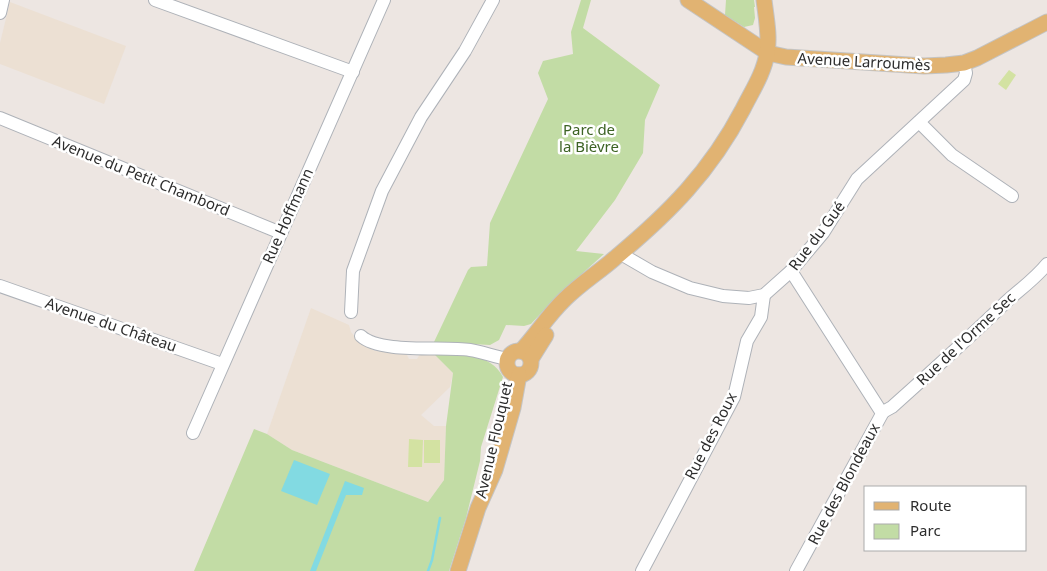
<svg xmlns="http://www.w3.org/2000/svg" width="1047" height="571" font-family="'Noto Sans',sans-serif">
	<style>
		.education { fill: #ece0d3 }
		.green { fill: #c2dca5 }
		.pitch { fill: #d3e2a2 }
		.water { fill: #82dae2 }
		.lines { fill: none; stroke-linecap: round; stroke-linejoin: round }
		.stream { stroke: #82dae2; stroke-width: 2.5 }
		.minor-casing { stroke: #aeb2b8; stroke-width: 14 }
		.major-casing { stroke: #c4c4c4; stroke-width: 17 }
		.minor { stroke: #fff; stroke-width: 12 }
		.major { stroke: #e1b372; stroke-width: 15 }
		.labels { text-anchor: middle; stroke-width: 5; stroke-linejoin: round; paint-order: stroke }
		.street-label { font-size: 15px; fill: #2d2d2d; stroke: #fff }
		.park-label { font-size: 15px; fill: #3d6324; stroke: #fff }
	</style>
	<rect width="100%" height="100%" fill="#ede6e2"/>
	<g class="education">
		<polygon points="10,2 126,46 104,104 0,64 0,43"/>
		<polygon points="311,308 349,325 351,332 360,343 375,351 406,353 409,359 417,359 420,354 434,354 453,373 450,387 421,415 434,426 446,426 444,480 428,502 292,450 267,434"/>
	</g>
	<g class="green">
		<polygon points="581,0 591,0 583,28 660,85 645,120 643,153 615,200 576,251 604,254 554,299 531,324 524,326 506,325 499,340 490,345 434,342 468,270 471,267 487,266 490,223 548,99 538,73 543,61 573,54 571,32"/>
		<polygon points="726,0 754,0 755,7 754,7 755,18 753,25 744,27 725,15"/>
		<path d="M434 354C457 355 491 352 503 377L481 447 480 461 466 518 449 571H194L254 429 267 434 292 450 428 502 444 480 446 426 453 373Z"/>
	</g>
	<g class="pitch">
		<polygon points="1009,70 1016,75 1006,90 998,84"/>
		<polygon points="409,439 423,440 422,467 408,467"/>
		<rect x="424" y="440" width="16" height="23"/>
	</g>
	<g class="water">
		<polygon points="294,460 330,474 317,505 281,491"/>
		<polygon points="345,481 364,488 362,495 346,495 316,571 310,571"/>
	</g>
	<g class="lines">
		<polyline class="stream" points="428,571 432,560 440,518"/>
		<defs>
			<g id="minor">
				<polyline points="155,0 353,72"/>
				<polyline points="0,13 3,0"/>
				<polyline points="0,118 281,233"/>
				<polyline points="919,122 952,155 1012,196"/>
				<polyline points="621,254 652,272 690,288 723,296 749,298 764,295 791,271 823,233 857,179 964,80 966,73 964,63"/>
				<polyline points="791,271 880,410 883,412"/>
				<polyline points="0,286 222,364"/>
				<polyline points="351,312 353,271 382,191 421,117 465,51 493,0"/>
				<path d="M361 336C380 354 443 346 470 350 483 352 495 357 508 359"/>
				<path d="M883 412 892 407C930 373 968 339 1005 303 1019 290 1035 279 1047 264"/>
				<polyline points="193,433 384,0"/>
				<polyline points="642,571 734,397 747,341 761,317 764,295"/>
				<polyline points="796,571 883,412"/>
			</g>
			<g id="major">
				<polyline points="688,0 768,53 786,57 924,66 946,65 964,63 977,58 1047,22"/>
				<circle cx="519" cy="363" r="12"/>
				<path d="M521 351C536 335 548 315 565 299 580 284 599 272 615 258 669 213 710 172 743 109 752 91 764 73 767 53 770 36 766 17 764 0"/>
				<polyline points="531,359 546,335"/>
				<polyline points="458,571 478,508 495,470 513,408 519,375"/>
			</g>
		</defs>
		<use href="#minor" class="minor-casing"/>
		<use href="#major" class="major-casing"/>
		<use href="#minor" class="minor"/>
		<use href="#major" class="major"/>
	</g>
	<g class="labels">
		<g class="street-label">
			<text transform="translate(864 62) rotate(3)" y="5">Avenue Larroumès</text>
			<text transform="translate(141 176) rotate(22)" y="5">Avenue du Petit Chambord</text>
			<text transform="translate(288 216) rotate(-66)" y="5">Rue Hoffmann</text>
			<text transform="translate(817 236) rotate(-53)" y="5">Rue du Gué</text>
			<text transform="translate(111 325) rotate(19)" y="5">Avenue du Château</text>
			<text transform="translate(966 339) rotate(-43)" y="5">Rue de l'Orme Sec</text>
			<text transform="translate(711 436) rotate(-63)" y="5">Rue des Roux</text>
			<text transform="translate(494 440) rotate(-77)" y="5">Avenue Flouquet</text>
			<text transform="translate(844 484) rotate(-62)" y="5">Rue des Blondeaux</text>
		</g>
		<g class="park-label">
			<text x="589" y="135">Parc de<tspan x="589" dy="17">la Bièvre</tspan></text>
		</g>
	</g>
	<rect x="864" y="486" width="162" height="65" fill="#ffffff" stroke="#ababab"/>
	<rect x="874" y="502" width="25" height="8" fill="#e1b372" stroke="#ababab"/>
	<text x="910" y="511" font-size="15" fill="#2d2d2d">Route</text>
	<rect x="874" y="524" width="25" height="15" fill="#c2dca5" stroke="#ababab"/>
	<text x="910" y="536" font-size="15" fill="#2d2d2d">Parc</text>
</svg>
